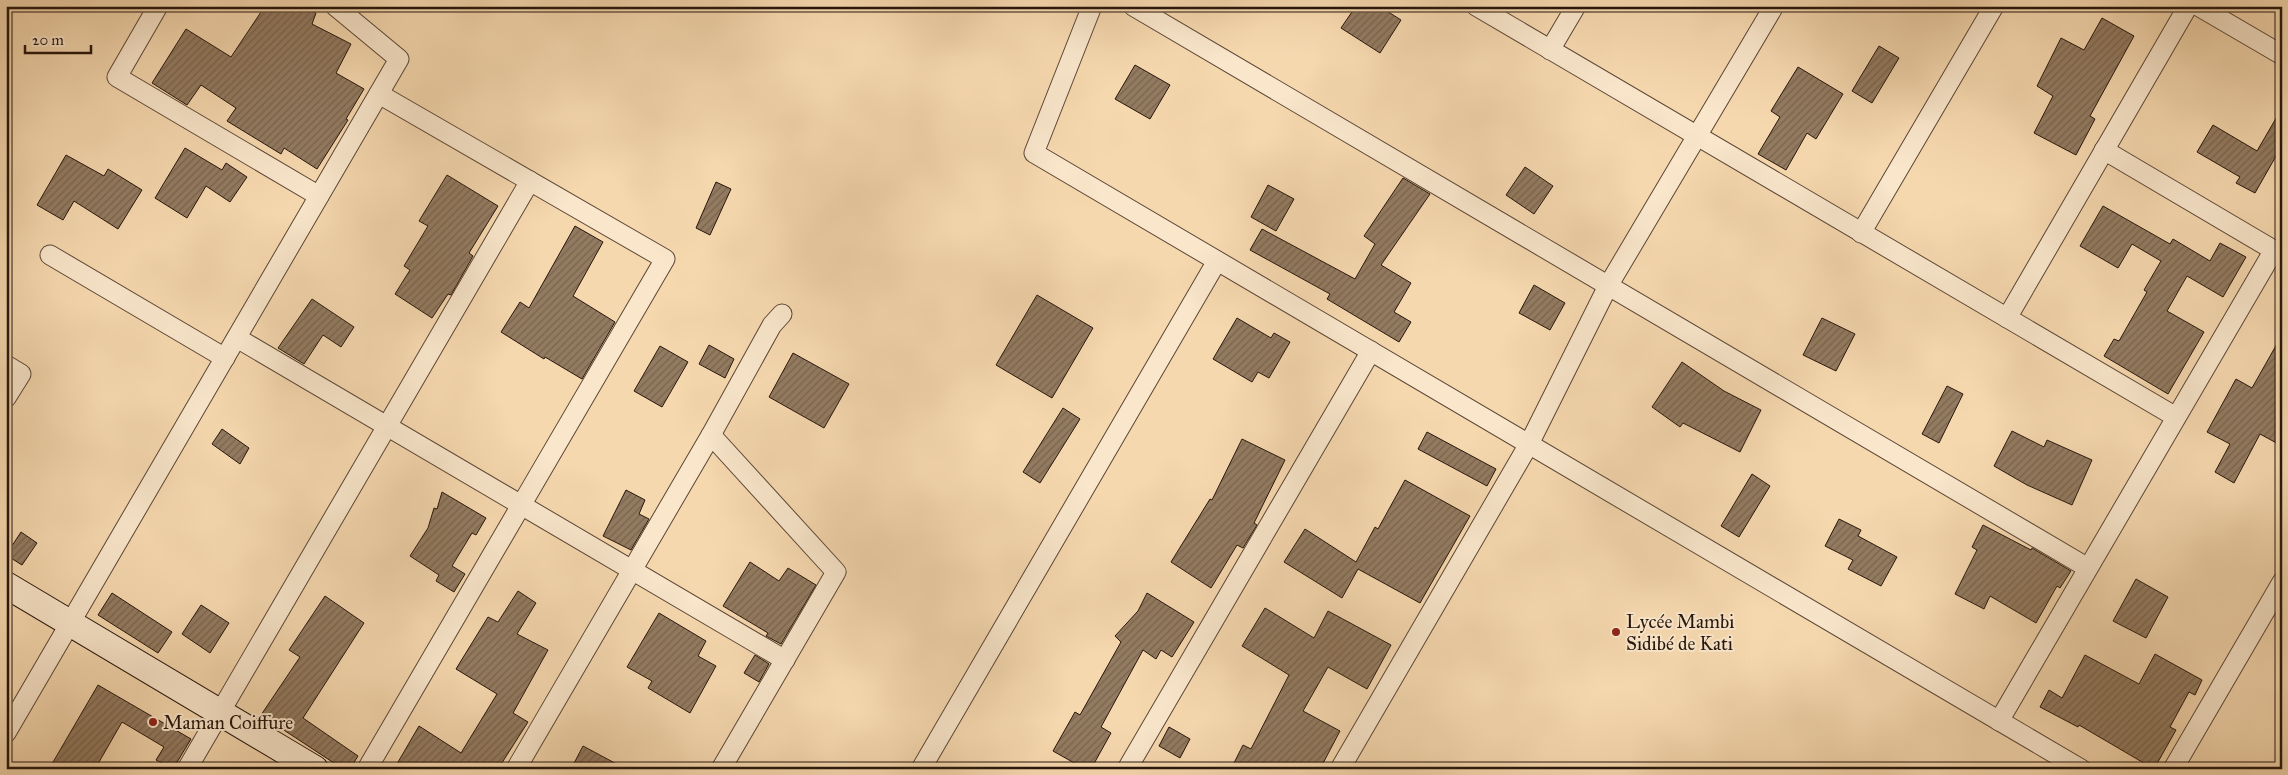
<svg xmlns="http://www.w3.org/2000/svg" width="2288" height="775" font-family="'IM FELL Great Primer',serif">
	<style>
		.building { fill: url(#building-hatch); stroke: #27160c }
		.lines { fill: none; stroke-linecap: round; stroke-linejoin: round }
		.street-casing { stroke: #5b4635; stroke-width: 21 }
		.secondary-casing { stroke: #27160c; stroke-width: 28 }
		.street { stroke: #f9e6cb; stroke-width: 19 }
		.secondary { stroke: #f9e6cb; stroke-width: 26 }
		.poi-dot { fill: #8f2418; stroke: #f9e6cb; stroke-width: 2 }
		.labels { text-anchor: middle; stroke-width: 4; stroke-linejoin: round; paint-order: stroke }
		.poi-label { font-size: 19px; fill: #27160c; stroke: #f9e6cb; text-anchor: start }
	</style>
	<defs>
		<pattern id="building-hatch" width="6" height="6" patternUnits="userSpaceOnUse" patternTransform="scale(1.25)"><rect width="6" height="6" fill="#937b61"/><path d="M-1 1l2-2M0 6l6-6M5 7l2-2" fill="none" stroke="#78644e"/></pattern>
	</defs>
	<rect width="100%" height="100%" fill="#f6d8af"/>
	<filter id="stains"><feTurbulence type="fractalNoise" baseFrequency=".004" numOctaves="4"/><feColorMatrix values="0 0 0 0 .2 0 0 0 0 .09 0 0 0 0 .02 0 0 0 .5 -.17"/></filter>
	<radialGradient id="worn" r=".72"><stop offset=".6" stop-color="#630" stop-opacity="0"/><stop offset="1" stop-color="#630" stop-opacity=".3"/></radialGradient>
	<g class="building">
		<polygon points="265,6 292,6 316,13 312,24 351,44 336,73 364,89 346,119 348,120 317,169 284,148 281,154 227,121 236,108 201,85 187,105 152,83 186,29 231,57"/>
		<polygon points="1356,6 1379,6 1401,20 1380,53 1341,28"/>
		<polygon points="2102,18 2134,36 2090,116 2095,119 2076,155 2034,133 2053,96 2037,86 2061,38 2084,50"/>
		<polygon points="1879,46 1899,58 1872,103 1852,91"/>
		<polygon points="1135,65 1170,85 1150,119 1115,99"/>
		<polygon points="1798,67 1843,94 1816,139 1807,133 1786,170 1758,154 1780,117 1771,111"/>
		<polygon points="2282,108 2282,159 2276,156 2255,193 2236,183 2240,177 2197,152 2213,125 2257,151"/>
		<polygon points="185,148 222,170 226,163 247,177 230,202 206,186 187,218 155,198"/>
		<polygon points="66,155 104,176 108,169 142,190 118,229 74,201 63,220 37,205"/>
		<polygon points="1525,167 1553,186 1534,214 1506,195"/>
		<polygon points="447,175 498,206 469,253 473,256 451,295 448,294 432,318 395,294 410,270 404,266 428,226 419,221"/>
		<polygon points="1403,178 1430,194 1381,265 1411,283 1394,312 1411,322 1399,342 1327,299 1330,294 1250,250 1262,229 1355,279 1375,244 1364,236"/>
		<polygon points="716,182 731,189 710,235 696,228"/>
		<polygon points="1268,185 1294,199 1276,231 1251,217"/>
		<polygon points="2103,206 2170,244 2173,239 2210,261 2220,243 2246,257 2223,297 2187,276 2167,311 2204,332 2168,394 2104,356 2114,339 2119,341 2147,292 2144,290 2161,261 2132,244 2118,268 2080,246"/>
		<polygon points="575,226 603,242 573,296 615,322 582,379 545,357 544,359 501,332 520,302 529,308"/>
		<polygon points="1534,285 1565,303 1550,330 1519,313"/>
		<polygon points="1037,295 1093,328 1052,398 996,365"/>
		<polygon points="312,299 354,327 341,347 323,335 304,364 278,348"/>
		<polygon points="1237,318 1271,338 1274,333 1290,342 1269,378 1258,372 1252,382 1213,359"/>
		<polygon points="1822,318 1855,334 1836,371 1803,355"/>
		<polygon points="2282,335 2282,446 2260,434 2234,483 2215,472 2230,444 2207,432 2236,379 2252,388"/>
		<polygon points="709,345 734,359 725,378 699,364"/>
		<polygon points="660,346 688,362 662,407 634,391"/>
		<polygon points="793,353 849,384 824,428 769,397"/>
		<polygon points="1682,362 1724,391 1761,410 1740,452 1683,423 1680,427 1652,407"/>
		<polygon points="1947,386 1963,394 1939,443 1922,434"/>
		<polygon points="1063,408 1080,419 1040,483 1023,472"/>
		<polygon points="222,429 249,448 240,464 212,444"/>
		<polygon points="2012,431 2044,447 2047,440 2092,460 2072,505 2027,485 1994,466"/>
		<polygon points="1427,432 1496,469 1487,486 1418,449"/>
		<polygon points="1242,439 1285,460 1254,523 1257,525 1243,548 1237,545 1211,588 1171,562 1210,499 1212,500"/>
		<polygon points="1752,474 1770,486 1739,537 1721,526"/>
		<polygon points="1405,480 1470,516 1420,603 1358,569 1342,598 1284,562 1305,529 1356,562 1375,527 1378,529"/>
		<polygon points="626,490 645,500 639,514 649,519 631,550 603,536"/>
		<polygon points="442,492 486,518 476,535 472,533 452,566 465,574 454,592 436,581 439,575 410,556 428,528 434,508 437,509"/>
		<polygon points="1839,519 1861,530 1858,536 1897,557 1881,586 1848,569 1853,560 1825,546"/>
		<polygon points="1983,525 2031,550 2032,548 2071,571 2060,588 2057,586 2036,623 1990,596 1984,609 1955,594 1977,550 1972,547"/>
		<polygon points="21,532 37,543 22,565 6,555"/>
		<polygon points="750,562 779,581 788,568 816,585 781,644 766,636 768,633 723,606"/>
		<polygon points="2136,579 2168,597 2146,638 2113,621"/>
		<polygon points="518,591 536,603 517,634 548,650 513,713 528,722 498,769 394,769 419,726 461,753 497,694 456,669 488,617 498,622"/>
		<polygon points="112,593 172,632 158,653 98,615"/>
		<polygon points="1147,593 1194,622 1172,657 1161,650 1156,659 1143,650 1101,727 1111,733 1091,769 1085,769 1053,751 1075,712 1080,715 1121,642 1115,636 1138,611"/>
		<polygon points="325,596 364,623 303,718 358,756 350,769 343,769 261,715 300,657 289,650"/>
		<polygon points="201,605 229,623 210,653 182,634"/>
		<polygon points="1265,608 1314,638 1328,611 1391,645 1367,689 1328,667 1303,711 1340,731 1320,769 1231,769 1243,745 1251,749 1289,675 1242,646"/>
		<polygon points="659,613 706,641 698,656 716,666 690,713 648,688 652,681 627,667"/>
		<polygon points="2155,654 2202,680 2195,695 2189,692 2170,727 2176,730 2154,769 2079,725 2078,727 2040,707 2049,690 2062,698 2085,655 2139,684"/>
		<polygon points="755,655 769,664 759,682 744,673"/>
		<polygon points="98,685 191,739 173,769 156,760 164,747 122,722 95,769 49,769"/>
		<polygon points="1169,727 1190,739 1180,758 1159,746"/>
		<polygon points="583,746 626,769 571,769"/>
	</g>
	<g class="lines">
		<defs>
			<g id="street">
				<polyline points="158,6 117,77 319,196"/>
				<polyline points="1092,6 1034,153 2081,769"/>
				<polyline points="1133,6 2088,568"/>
				<polyline points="1476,6 2176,417"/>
				<polyline points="2198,6 2282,55"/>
				<polyline points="1550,50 1576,6"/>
				<polyline points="2104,150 2282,255"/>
				<polyline points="1861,233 1994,6"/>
				<polyline points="50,255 225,358"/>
				<polyline points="2007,318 2188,6"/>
				<polyline points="237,338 785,660"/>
				<polyline points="6,365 21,374 6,398"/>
				<polyline points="711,435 836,572 721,769"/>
				<polyline points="1999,721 2274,250"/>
				<polyline points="6,733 399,59 335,6"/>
				<polyline points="187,769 530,181"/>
				<polyline points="367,769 665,259 379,94"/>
				<polyline points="516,769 711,435 772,325 782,314"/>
				<polyline points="921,769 1217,261"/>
				<polyline points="1127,769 1371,351"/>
				<polyline points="1340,769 1529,444 1608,286 1774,6"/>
				<polyline points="2173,769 2282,582"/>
			</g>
			<polyline id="secondary" points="6,585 315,769"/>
		</defs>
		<use href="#street" class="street-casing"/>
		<use href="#secondary" class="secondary-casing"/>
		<use href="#street" class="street"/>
		<use href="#secondary" class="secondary"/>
	</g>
	<g class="poi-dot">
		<circle cx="1616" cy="632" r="5"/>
		<circle cx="153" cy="722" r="5"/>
	</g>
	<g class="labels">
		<g class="poi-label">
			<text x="1626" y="628">Lycée Mambi<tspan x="1626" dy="22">Sidibé de Kati</tspan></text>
			<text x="163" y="729">Maman Coiffure</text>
		</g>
	</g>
	<rect width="2288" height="775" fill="none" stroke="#f6d8af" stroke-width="25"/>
	<rect x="8" y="8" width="2273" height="760" fill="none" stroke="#27160c" stroke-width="2.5"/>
	<rect x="12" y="12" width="2263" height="750" fill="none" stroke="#27160c"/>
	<path d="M25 45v8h66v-8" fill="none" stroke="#27160c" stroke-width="2.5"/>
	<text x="32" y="45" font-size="15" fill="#27160c" stroke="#f9e6cb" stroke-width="4" paint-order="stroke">20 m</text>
	<rect width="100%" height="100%" filter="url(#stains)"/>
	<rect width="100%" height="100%" fill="url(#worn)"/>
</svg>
